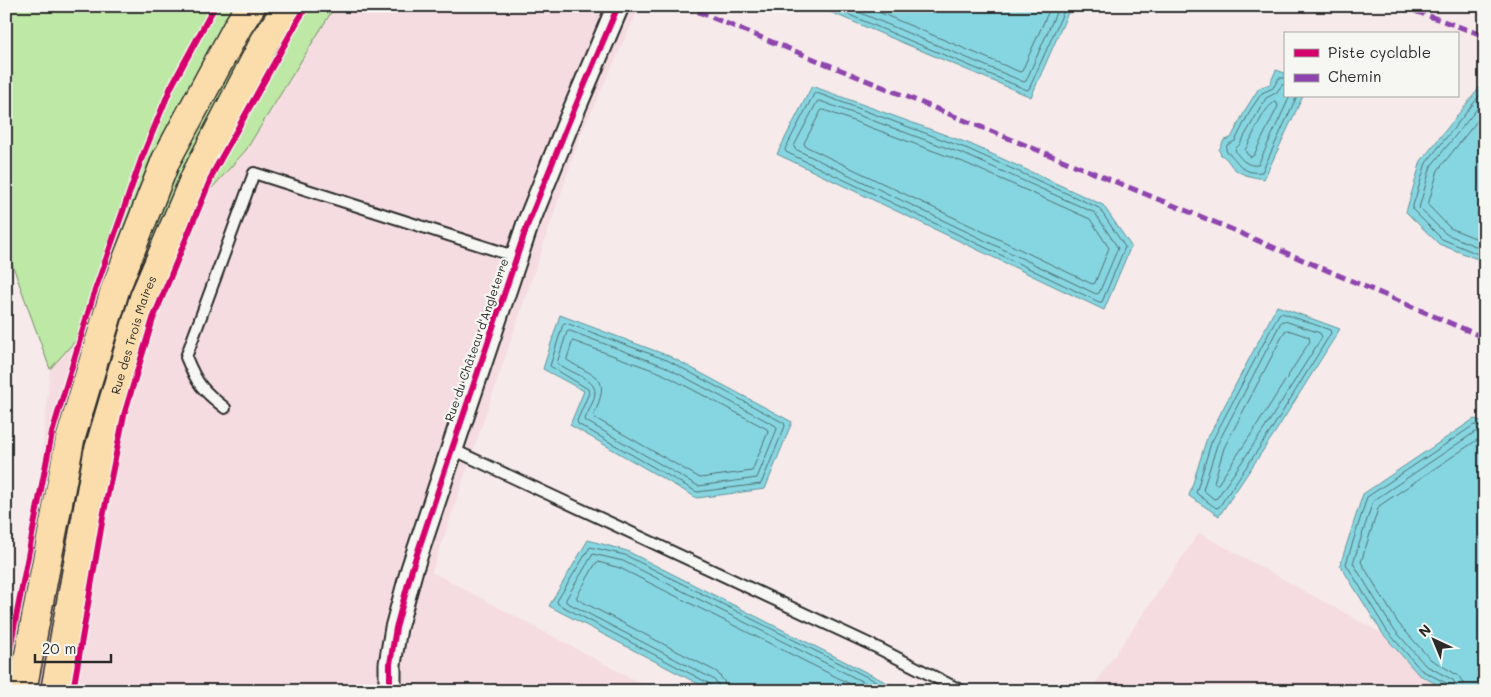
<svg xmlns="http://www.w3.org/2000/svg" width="1491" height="697" font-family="Mali,sans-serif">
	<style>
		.built { fill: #f5dce0 }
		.green { fill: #bee8a5; stroke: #748a68 }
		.water { fill: #86d6e1; stroke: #629298 }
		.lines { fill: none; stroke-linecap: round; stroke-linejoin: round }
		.shore { stroke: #4f6f74; stroke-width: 1 }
		.service-casing { stroke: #2b2b2b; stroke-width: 14 }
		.minor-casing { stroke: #2b2b2b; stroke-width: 25 }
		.primary-casing { stroke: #2b2b2b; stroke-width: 31 }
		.service { stroke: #f6f6f2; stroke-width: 10 }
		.minor { stroke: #f6f6f2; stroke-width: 21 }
		.primary { stroke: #fbddab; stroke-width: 28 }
		.quiet { stroke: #8e44ad; stroke-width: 5; stroke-dasharray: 10 5; stroke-linecap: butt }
		.cycleway-casing { stroke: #f6f6f2; stroke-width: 9 }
		.cycleway { stroke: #d6006c; stroke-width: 6 }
		.labels { text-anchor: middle; stroke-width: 4.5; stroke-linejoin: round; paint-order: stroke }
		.street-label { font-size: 12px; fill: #2b2b2b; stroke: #f6f6f2 }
	</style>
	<rect width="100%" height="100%" fill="#f6eaea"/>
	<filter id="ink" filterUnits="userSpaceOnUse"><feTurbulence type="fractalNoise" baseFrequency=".02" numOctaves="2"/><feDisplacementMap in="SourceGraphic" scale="10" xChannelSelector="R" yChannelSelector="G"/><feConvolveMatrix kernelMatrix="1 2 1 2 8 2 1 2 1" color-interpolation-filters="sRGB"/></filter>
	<g filter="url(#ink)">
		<g class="built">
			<polygon points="335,6 640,6 581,134 432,572 655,691 21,691 50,369 246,150"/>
			<polygon points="1199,533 1383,634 1418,674 1449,691 1090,691"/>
		</g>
		<polygon class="green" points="6,6 335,6 246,150 50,369 6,247"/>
		<g class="water">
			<polygon points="816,6 1071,6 1031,97"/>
			<path d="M1276 70 1285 73V96H1303L1264 179C1254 177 1244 176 1236 170 1229 165 1228 158 1221 155L1219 150 1224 140 1231 138 1247 107 1259 88 1270 84Z"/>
			<polygon points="1485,81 1485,262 1439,244 1406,212 1421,161"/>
			<polygon points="812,86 970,144 1103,205 1131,246 1104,310 777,154"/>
			<polygon points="1277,306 1340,329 1274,434 1219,516 1189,496 1206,441"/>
			<polygon points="560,315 669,356 792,422 765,489 697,498 570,425 584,391 543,369"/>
			<polygon points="1474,419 1485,422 1485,691 1449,691 1418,674 1383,634 1340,565 1363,494"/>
			<polygon points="588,540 627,551 903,691 712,691 549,606"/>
		</g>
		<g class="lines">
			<g class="shore">
				<polyline points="828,6 1027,90 1029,89 1066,6"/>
				<polyline points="844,6 1024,82 1026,81 1059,6"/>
				<polyline points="864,6 1020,72 1022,71 1051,6"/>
				<path d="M1285 78H1279L1273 88 1262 93 1251 109 1235 141 1227 145 1226 151C1239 160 1240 175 1262 172L1297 96"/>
				<path d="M1285 84 1282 85 1276 93 1266 98 1240 144 1235 149C1238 158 1248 167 1258 165L1290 96"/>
				<polyline points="1485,89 1426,163 1412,209 1442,239 1485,257"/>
				<polygon points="817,93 968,149 1099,208 1125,247 1102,302 1099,302 786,152 785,149 814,94"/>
				<polyline points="1485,99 1431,166 1419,208 1446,234 1485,250"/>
				<polygon points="820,101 966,155 1095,213 1118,248 1099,293 1096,294 795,149 794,146 817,102"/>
				<path d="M1275 102 1277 103 1278 106 1254 155 1251 157 1247 154 1245 150C1252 139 1263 107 1275 102Z"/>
				<polygon points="824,110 963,162 1090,219 1109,248 1095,283 1092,284 805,146 804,143 821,111"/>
				<polyline points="1485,111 1438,170 1428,205 1450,228 1485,242"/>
				<polygon points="1282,313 1330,330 1331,333 1270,432 1219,507 1216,508 1196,493 1211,443 1279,314"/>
				<polygon points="1282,321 1285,321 1320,333 1322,337 1265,428 1217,498 1214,499 1203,490 1217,445"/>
				<polygon points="566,323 667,360 784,423 785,426 761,484 697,492 578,424 577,421 589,393 588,389 550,366 563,324"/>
				<polygon points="1288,330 1309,337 1310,341 1258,424 1218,484 1215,484 1214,482 1224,448 1285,331"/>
				<path d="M570 331 664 366 776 426 777 429 757 478 698 486 586 421 585 419C588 411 595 400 595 392 595 378 566 371 557 363L567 332Z"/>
				<path d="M573 341 661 373 767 429 768 432 752 471 700 478 595 418 594 415C611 374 598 380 567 360Z"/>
				<polyline points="713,691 710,684 558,604 557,601 590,547 625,555 895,691"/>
				<polyline points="719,691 718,684 713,679 566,602 566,599 593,554 623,561 881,691"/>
				<polyline points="726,691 724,681 717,672 577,599 577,596 596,563 598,562 620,568 864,691"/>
				<polyline points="1450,691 1448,684 1421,670 1387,631 1346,564 1367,497 1474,425 1485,426"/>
				<polyline points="1457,691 1456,685 1453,680 1425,665 1392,627 1353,563 1373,501 1475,432 1485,433"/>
				<polyline points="1464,691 1463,683 1459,676 1430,659 1398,623 1361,562 1379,506 1477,440 1485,440"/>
			</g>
			<defs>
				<g id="service">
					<path d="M225 408C202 390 197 384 186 357L254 173 517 257"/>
					<polyline points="452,449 878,648 962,691"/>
				</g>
				<polyline id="minor" points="390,691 390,664 396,628 412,569 452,449 527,226 568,124 618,6"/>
				<g id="primary">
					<polyline points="22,691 70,440 115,290 166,160 238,26 251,6"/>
					<path id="s1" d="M55 691 98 453 144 298 196 175 265 41 288 6"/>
				</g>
			</defs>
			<use href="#service" class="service-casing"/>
			<use href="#minor" class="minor-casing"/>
			<use href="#primary" class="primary-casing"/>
			<use href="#service" class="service"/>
			<use href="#minor" class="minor"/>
			<use href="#primary" class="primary"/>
			<g class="quiet">
				<polyline points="684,6 1219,224 1485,338"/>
				<polyline points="1401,6 1485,36"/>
			</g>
			<defs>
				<g id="cycleway">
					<polyline points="6,669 52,433 93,296 141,160 171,87 215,6"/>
					<polyline points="73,691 103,517 124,415 153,319 214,171 297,22 307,6"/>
					<polyline points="390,691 390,664 396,628 412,569 452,449 527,226 568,124 618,6"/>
				</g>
			</defs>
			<use href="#cycleway" class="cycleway-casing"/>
			<use href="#cycleway" class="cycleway"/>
		</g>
	</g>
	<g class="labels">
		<g class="street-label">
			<text dy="4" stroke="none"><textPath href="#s1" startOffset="365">Rue des Trois Maires</textPath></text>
			<text transform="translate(477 340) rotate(-71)" y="4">Rue du Château d'Angleterre</text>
		</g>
	</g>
	<rect width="1491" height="697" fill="none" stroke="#f6f6f2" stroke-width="25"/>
	<rect x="12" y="12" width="1466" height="672" fill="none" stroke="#2b2b2b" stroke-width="2" filter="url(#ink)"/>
	<rect x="1284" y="32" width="175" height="65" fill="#f6f6f2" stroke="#a5a5a2"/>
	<rect x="1294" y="49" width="25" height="8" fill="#d6006c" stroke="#a5a5a2"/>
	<text x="1328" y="58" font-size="15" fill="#2b2b2b">Piste cyclable</text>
	<rect x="1294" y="74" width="25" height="8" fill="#8e44ad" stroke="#a5a5a2"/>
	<text x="1328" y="82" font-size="15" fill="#2b2b2b">Chemin</text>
	<g transform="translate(1434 640) rotate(316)" stroke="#f6f6f2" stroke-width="4" paint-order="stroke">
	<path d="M0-4L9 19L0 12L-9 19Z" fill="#2b2b2b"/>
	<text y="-8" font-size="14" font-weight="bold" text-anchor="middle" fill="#2b2b2b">N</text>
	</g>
	<path d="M35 654v8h76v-8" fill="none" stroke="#2b2b2b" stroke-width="2.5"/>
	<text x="42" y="654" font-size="15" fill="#2b2b2b" stroke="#f6f6f2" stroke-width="4" paint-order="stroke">20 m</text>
</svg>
